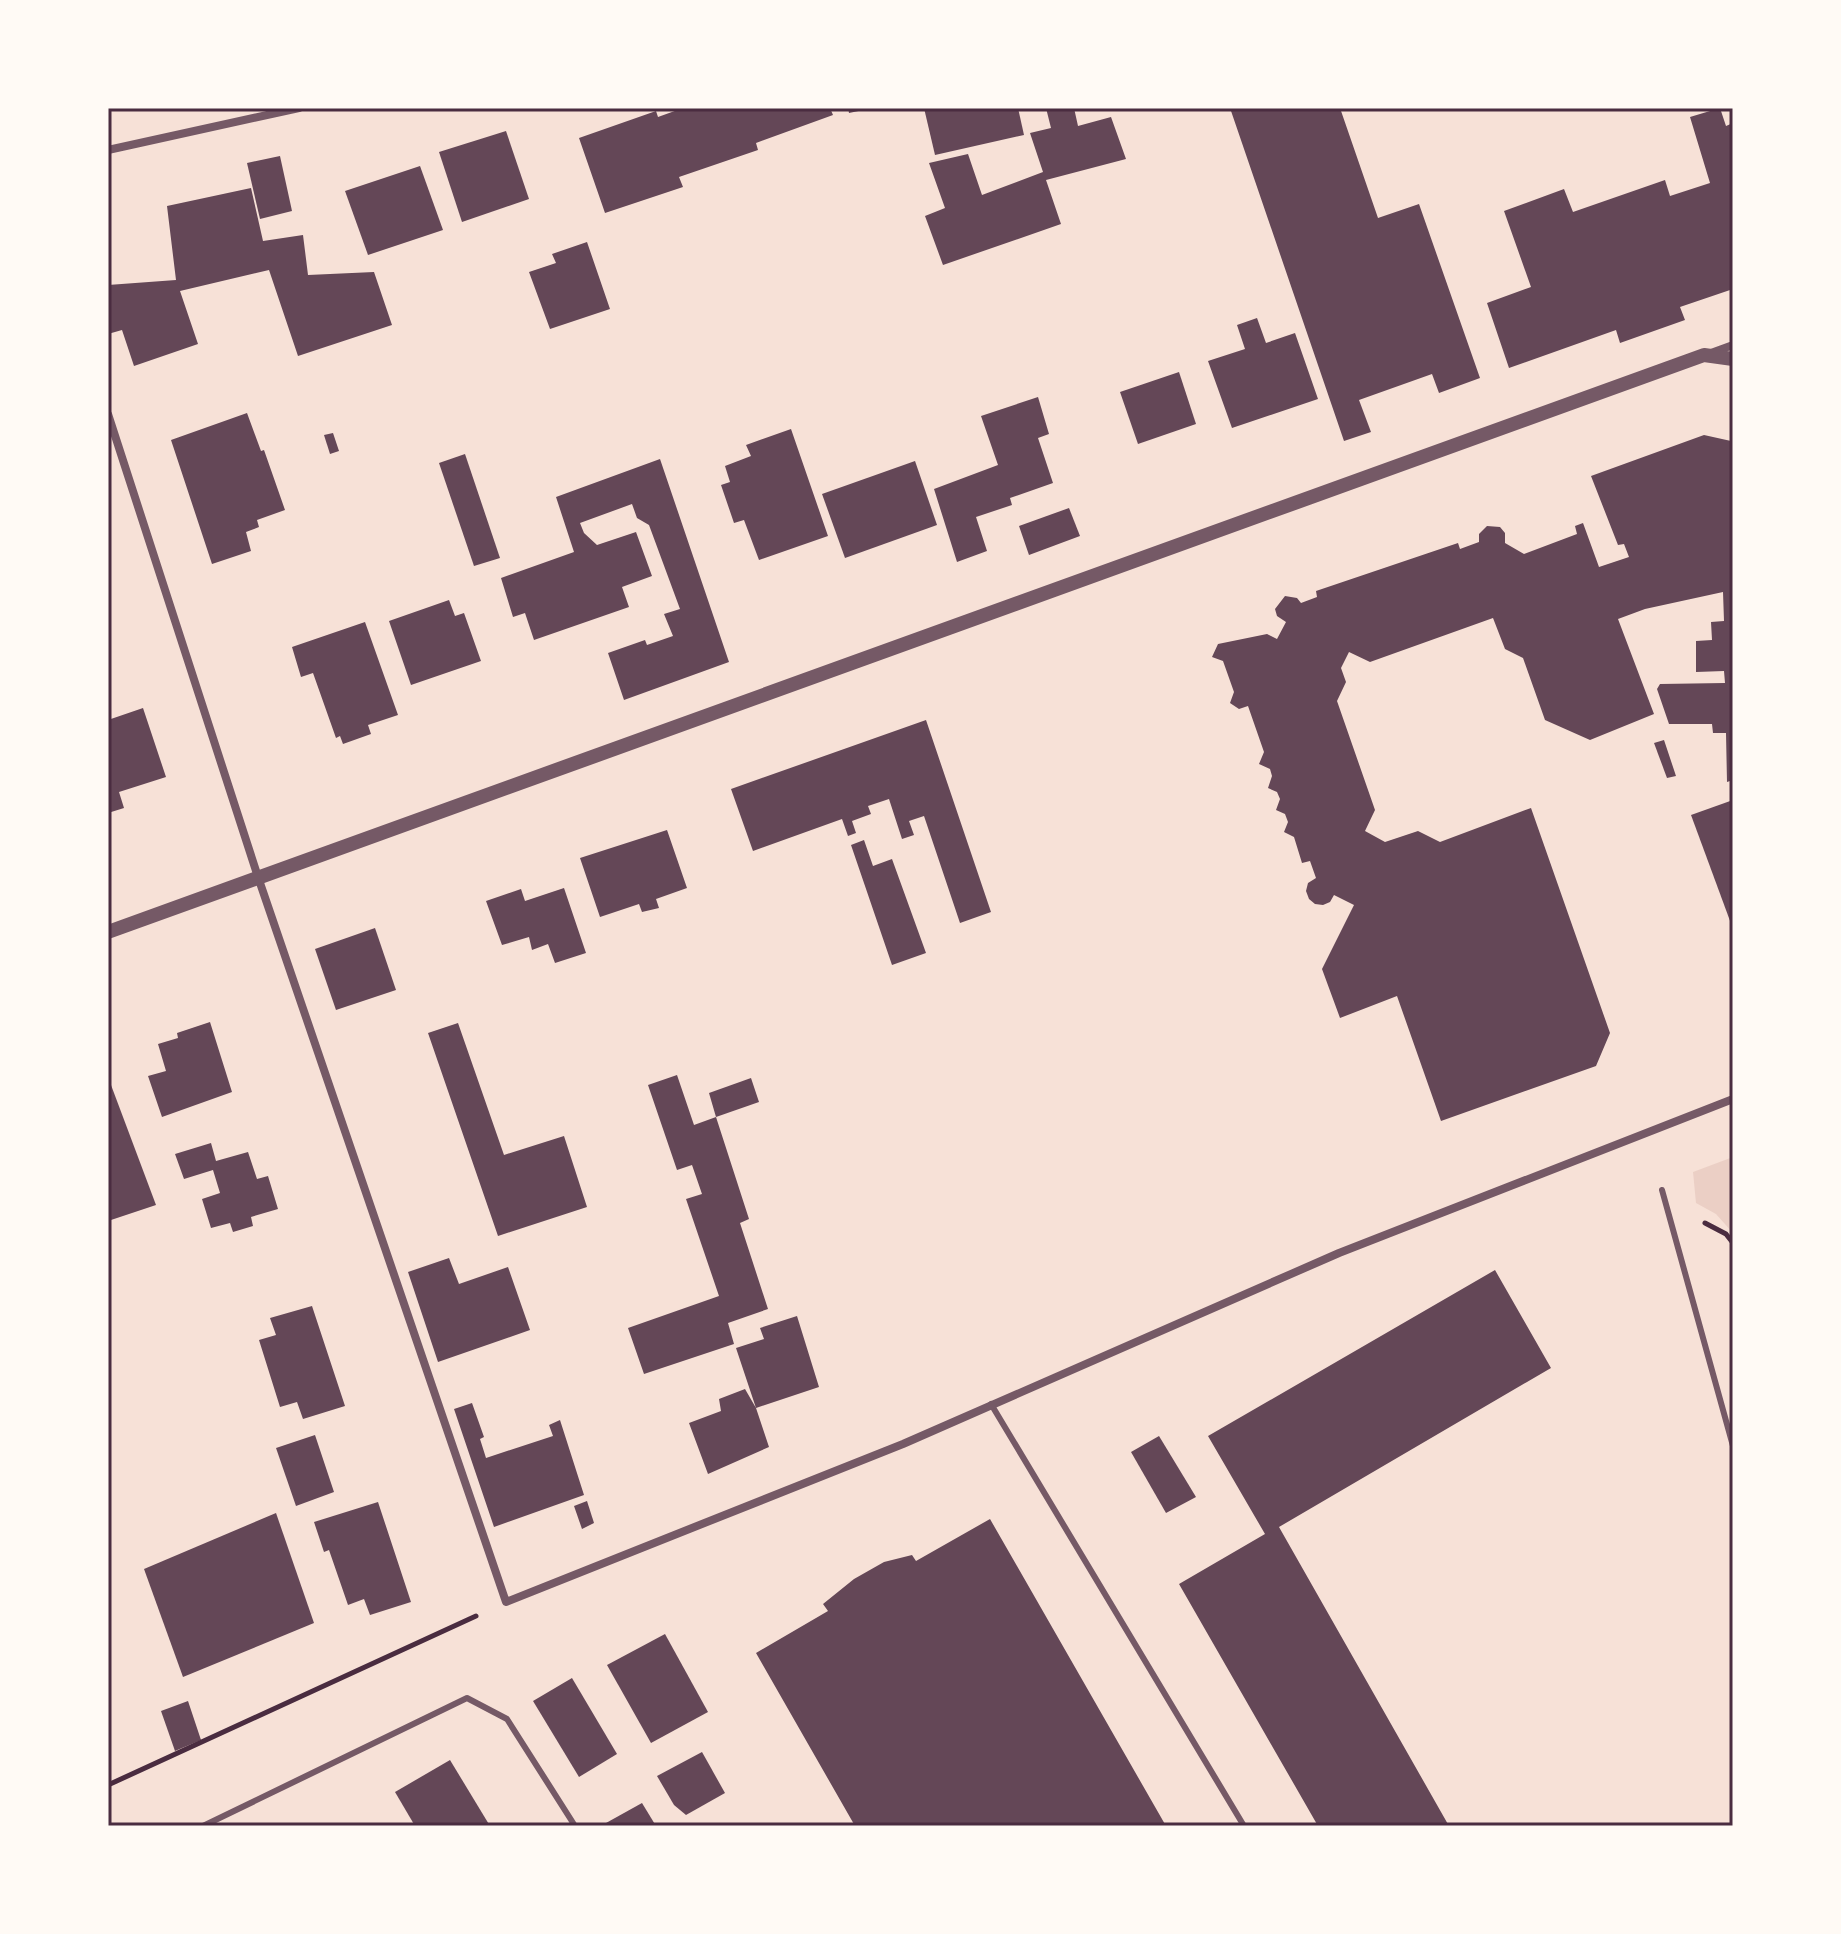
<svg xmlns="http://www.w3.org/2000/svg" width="1841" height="1934" font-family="Lora,serif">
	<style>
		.green { fill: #ebcfc5 }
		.building { fill: #644757 }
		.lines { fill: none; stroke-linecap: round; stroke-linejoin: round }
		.path { stroke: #4a2c40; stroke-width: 5 }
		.service { stroke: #755966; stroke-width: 6 }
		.minor { stroke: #755966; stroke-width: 8 }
		.tertiary { stroke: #755966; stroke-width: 14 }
		.neatline { fill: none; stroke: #4a2c40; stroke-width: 3 }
	</style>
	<rect width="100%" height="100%" fill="#f7e1d7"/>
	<polygon class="green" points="1733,1157 1733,1233 1716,1214 1696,1203 1693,1172"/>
	<g class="building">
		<polygon points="683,108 830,108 833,115 756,143 758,150 679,177 683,187 605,213 579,138 656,111 658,117"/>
		<polygon points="848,108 868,108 868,109 849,113"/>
		<polygon points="924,108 1018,108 1024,135 935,155"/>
		<polygon points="1046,108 1074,108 1078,126 1111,117 1126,159 1046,180 1061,224 943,265 925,216 945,208 929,163 968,154 982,195 1043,172 1030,133 1051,128"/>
		<polygon points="1230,108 1340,108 1378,218 1419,204 1480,378 1439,393 1432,374 1359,400 1371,432 1344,441"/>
		<polygon points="1720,108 1726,126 1733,123 1733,289 1680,307 1685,320 1620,343 1616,330 1509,368 1487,303 1531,287 1504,211 1564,189 1573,212 1665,180 1670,196 1710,183 1690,117"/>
		<polygon points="506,131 529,199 462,222 439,152"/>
		<polygon points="280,156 292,211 260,219 247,163"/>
		<polygon points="420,166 443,230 368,255 345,191"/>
		<polygon points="251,188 263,241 303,235 308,275 374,272 392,325 298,356 269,270 180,291 198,344 134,366 122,330 108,334 108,285 176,280 167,206"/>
		<polygon points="587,242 610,309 550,329 529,272 556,263 552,254"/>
		<polygon points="1257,318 1266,343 1295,333 1318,399 1232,428 1208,361 1245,349 1237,325"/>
		<polygon points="1179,372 1196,424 1138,444 1120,392"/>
		<polygon points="1038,397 1049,434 1038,438 1053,483 1010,498 1012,505 976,517 987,551 957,562 934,489 998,465 981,416"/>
		<polygon points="247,413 261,451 264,450 285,510 257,520 259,527 246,532 251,551 212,564 171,440"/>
		<polygon points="791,429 828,536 759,560 744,520 734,523 721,485 730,482 725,466 751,456 746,445"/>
		<polygon points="333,433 339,451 330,454 324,435"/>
		<polygon points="1704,435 1731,441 1733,444 1733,780 1727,782 1726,733 1713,733 1712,724 1669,724 1657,689 1660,684 1725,683 1724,671 1696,672 1696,641 1712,640 1711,622 1724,621 1723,592 1645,609 1618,619 1654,714 1590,740 1545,720 1523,658 1505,649 1493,618 1370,662 1349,652 1341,668 1346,682 1337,701 1375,810 1365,831 1385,842 1418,831 1440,842 1531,808 1610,1033 1596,1066 1441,1121 1397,996 1340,1018 1322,969 1354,905 1334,895 1330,902 1323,905 1315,904 1309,899 1306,891 1308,883 1316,878 1310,861 1302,863 1294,837 1284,832 1288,822 1285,814 1276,810 1280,799 1277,792 1268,788 1272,776 1270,769 1259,764 1264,752 1248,706 1239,709 1230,703 1234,692 1223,661 1212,657 1218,644 1267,634 1277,639 1286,622 1277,616 1275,609 1285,596 1297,598 1301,603 1317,597 1316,591 1458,543 1460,549 1479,542 1479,534 1487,526 1500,527 1505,533 1505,543 1524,554 1577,534 1575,526 1583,523 1599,567 1629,557 1624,544 1618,545 1591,476"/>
		<polygon points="465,454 500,558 474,566 439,463"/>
		<polygon points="660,459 729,662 624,700 608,653 645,640 647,645 673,636 664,614 680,609 649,525 637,518 632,504 580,523 584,533 597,545 636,532 652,576 622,587 629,607 534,640 525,613 513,617 501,578 574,552 556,497"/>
		<polygon points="915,461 937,525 845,558 822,494"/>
		<polygon points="1069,508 1080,536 1029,555 1019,526"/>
		<polygon points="449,600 455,616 464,613 481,661 411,685 389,621"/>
		<polygon points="365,622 398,715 368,725 371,734 343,744 340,736 336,738 313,673 301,677 292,647"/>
		<polygon points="143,708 166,777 119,792 124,808 108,813 108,720"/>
		<polygon points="926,720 991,912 960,923 924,816 909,821 914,835 902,839 889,799 868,806 871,814 852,821 856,833 848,836 842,819 753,851 731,789"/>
		<polygon points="1664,740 1676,776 1667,778 1654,743"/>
		<polygon points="1733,800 1733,929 1691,815"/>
		<polygon points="667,830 687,888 656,899 659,908 642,912 639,904 600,917 580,858"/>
		<polygon points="864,840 873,866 892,859 926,953 892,965 851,845"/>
		<polygon points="564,888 586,953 555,963 548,944 532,950 529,937 502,945 486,901 521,889 525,901"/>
		<polygon points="375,928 396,990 336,1010 315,949"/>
		<polygon points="210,1022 232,1092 162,1117 148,1076 166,1071 158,1044 178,1038 177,1033"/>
		<polygon points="458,1023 504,1155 564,1136 587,1207 498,1236 428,1033"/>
		<polygon points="677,1075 694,1125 716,1117 749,1219 740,1223 768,1309 728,1323 734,1344 644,1374 628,1328 719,1296 686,1199 702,1194 692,1165 677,1170 648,1085"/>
		<polygon points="108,1077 156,1205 108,1221"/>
		<polygon points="751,1078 759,1102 716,1117 709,1093"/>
		<polygon points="211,1143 216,1161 248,1152 257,1179 268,1176 278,1209 251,1217 253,1226 233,1232 230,1223 211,1228 202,1199 220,1193 213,1170 184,1179 175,1154"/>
		<polygon points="449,1258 459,1284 508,1267 530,1330 438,1362 408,1272"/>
		<polygon points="1495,1270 1551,1368 1279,1527 1449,1826 1318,1826 1179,1584 1265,1534 1208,1436"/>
		<polygon points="312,1306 345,1406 303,1419 297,1402 280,1407 259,1340 276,1335 270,1318"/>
		<polygon points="797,1316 819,1387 756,1408 769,1447 708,1474 689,1423 721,1411 719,1399 745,1389 756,1408 736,1348 764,1339 760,1328"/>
		<polygon points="472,1403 484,1437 480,1439 486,1458 553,1436 549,1425 560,1420 584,1495 494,1527 454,1409"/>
		<polygon points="315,1435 334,1492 296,1506 276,1448"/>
		<polygon points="1159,1436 1196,1497 1166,1513 1131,1452"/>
		<polygon points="587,1501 594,1523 582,1529 574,1506"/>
		<polygon points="378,1502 411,1602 370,1615 364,1599 348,1605 329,1550 324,1552 314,1522"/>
		<polygon points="276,1513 314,1623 183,1677 144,1569"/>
		<polygon points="990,1519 1166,1826 855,1826 756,1653 828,1611 823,1604 854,1579 884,1562 912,1555 916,1561"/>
		<polygon points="665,1634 708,1712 651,1743 607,1665"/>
		<polygon points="572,1678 617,1754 579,1777 533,1701"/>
		<polygon points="188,1701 201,1740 175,1751 161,1711"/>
		<polygon points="702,1752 725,1793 686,1815 674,1805 657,1776"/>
		<polygon points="450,1760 490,1826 415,1826 395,1792"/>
		<polygon points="642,1803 656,1826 608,1826 606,1823"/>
	</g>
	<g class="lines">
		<g class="path">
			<polyline points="1705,1223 1726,1234 1733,1243"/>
			<polyline points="108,1785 476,1616"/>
		</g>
		<g class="service">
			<polyline points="1662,1190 1733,1446"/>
			<polyline points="991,1404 1244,1826"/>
			<polyline points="203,1826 467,1698 507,1719 575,1826"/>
		</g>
		<g class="minor">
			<polyline points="108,150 299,108"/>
			<polyline points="1711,353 1733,345"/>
			<polyline points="108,414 258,877 506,1602 903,1444 1339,1253 1733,1099"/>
		</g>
		<polyline class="tertiary" points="108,932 1704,355 1733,359"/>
	</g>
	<rect width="1841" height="1934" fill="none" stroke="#fffaf5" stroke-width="220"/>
	<rect x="110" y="110" width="1621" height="1714" class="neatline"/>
</svg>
